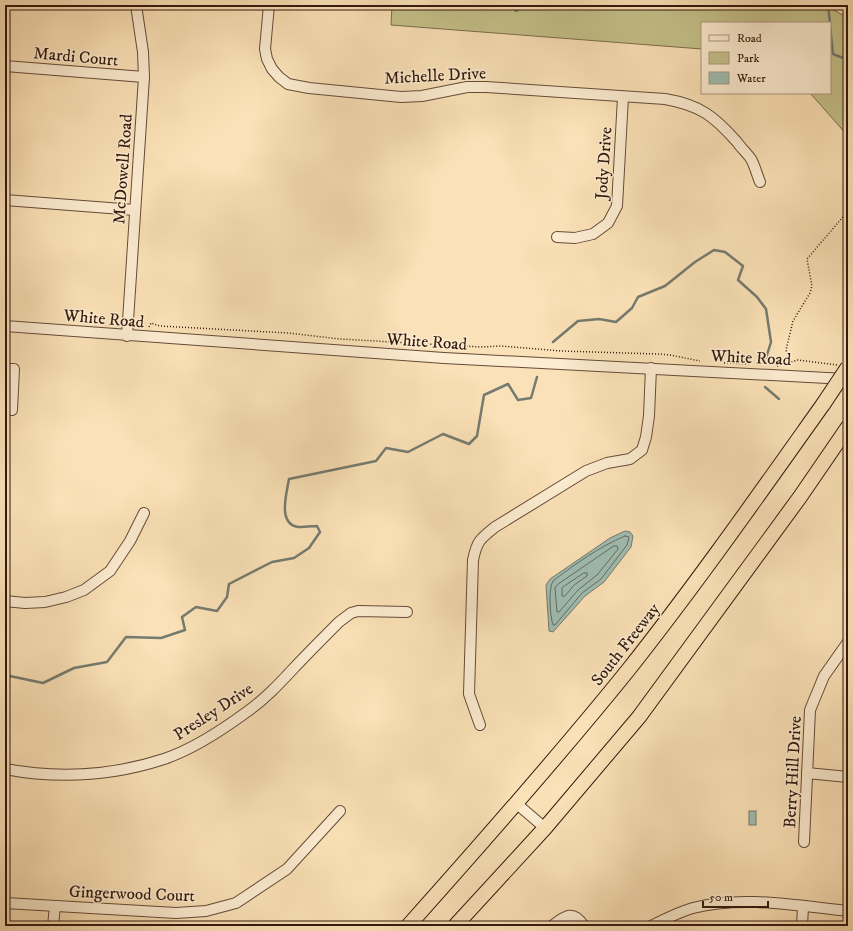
<svg xmlns="http://www.w3.org/2000/svg" width="853" height="931" font-family="'IM FELL DW Pica',serif">
	<style>
		.green { fill: #c5c18a; stroke: #7c6d4c }
		.water { fill: #9fbdb2; stroke: #747b70 }
		.lines { fill: none; stroke-linecap: round; stroke-linejoin: round }
		.shore { stroke: #696b60; stroke-width: 1 }
		.stream { stroke: #747b70; stroke-width: 2.5 }
		.minor-casing { stroke: #654b38; stroke-width: 12 }
		.highway-casing { stroke: #33190d; stroke-width: 16 }
		.path { stroke: #33190d; stroke-width: 1.5; stroke-dasharray: 1 2; stroke-linecap: butt }
		.minor { stroke: #fcecd0; stroke-width: 10 }
		.highway { stroke: #fbe1b7; stroke-width: 14 }
		.highway-bridge-casing { stroke: #33190d; stroke-width: 16; stroke-linecap: butt }
		.highway-bridge { stroke: #fbe1b7; stroke-width: 14 }
		.labels { text-anchor: middle; stroke-width: 3; stroke-linejoin: round; paint-order: stroke }
		.street-label { font-size: 17px; fill: #33190d; stroke: #fcecd0 }
	</style>
	<rect width="100%" height="100%" fill="#fbe1b7"/>
	<filter id="stains"><feTurbulence type="fractalNoise" baseFrequency=".005" numOctaves="4"/><feColorMatrix values="0 0 0 0 .2 0 0 0 0 .09 0 0 0 0 .02 0 0 0 .5 -.17"/></filter>
	<radialGradient id="worn" r=".72"><stop offset=".6" stop-color="#630" stop-opacity="0"/><stop offset="1" stop-color="#630" stop-opacity=".3"/></radialGradient>
	<polygon class="green" points="392,5 825,5 848,18 848,136 810,93 830,93 830,23 702,23 702,49 391,25"/>
	<g class="water">
		<polygon points="625,531 630,532 633,536 631,547 604,582 585,596 553,632 549,631 546,585 550,579 610,538"/>
		<rect x="749" y="811" width="7" height="14"/>
	</g>
	<g class="lines">
		<g class="shore">
			<path d="M625 536 629 537 627 545 601 579 582 593 555 625H553C550 616 548 589 553 581 575 564 599 547 625 536Z"/>
			<polygon points="614,546 617,546 618,549 597,575 578,590 559,612 557,612 555,588 557,585"/>
			<polygon points="584,573 587,573 587,576 574,585 565,596 562,596 562,588"/>
		</g>
		<g class="stream">
			<polyline points="511,5 516,11 526,5"/>
			<polyline points="828,5 830,23"/>
			<polyline points="830,26 833,54 848,60"/>
			<polyline points="553,342 578,321 599,319 616,322 632,308 638,297 665,286 695,262 714,250 725,252 743,266 738,280 757,297 766,309 771,342 766,358"/>
			<polyline points="765,387 779,399"/>
			<path d="M5 675 43 683 74 668 107 662 126 637 161 638 185 630 182 617 196 607 217 611 227 597 229 584 272 562 294 558 309 548 320 532 317 526C311 526 304 527 298 527 277 524 287 492 289 479L376 461 386 448 408 452 443 434 469 444 477 436 484 395 508 384 518 400 531 398 537 377"/>
		</g>
		<defs>
			<g id="minor">
				<path d="M269 5 265 49 267 59 272 69 279 77 288 84 309 88 401 97 422 96 467 87H486L665 99C700 105 714 116 737 142 741 148 747 153 751 159 755 166 757 175 760 182"/>
				<polyline points="5,66 144,77"/>
				<polyline points="5,200 135,210"/>
				<polyline points="557,237 575,238 593,234 608,223 617,206 623,97"/>
				<polyline points="5,326 444,358 846,379"/>
				<polyline points="127,336 144,77 143,52 136,5"/>
				<polyline points="5,369 14,369 12,410 5,409"/>
				<polyline points="5,601 25,603 45,602 66,597 84,590 110,571 130,541 144,513"/>
				<path d="M480 725 469 694 473 560C477 541 480 539 495 527L586 471 607 463 630 459 642 450 646 437 649 416 651 368"/>
				<path d="M5 769C58 779 112 776 164 759 191 750 225 728 248 711 265 699 279 684 293 669 308 653 324 637 339 622L351 613 358 611 407 612"/>
				<polyline points="807,773 848,777"/>
				<polyline points="517,804 545,828"/>
				<polyline points="804,842 810,710 824,676 848,642"/>
				<polyline points="5,903 176,913 206,911 236,903 287,869 340,811"/>
				<polyline points="53,926 55,906"/>
				<path d="M552 926C565 916 573 909 584 926"/>
				<path d="M651 926C665 919 679 912 693 908 742 895 799 906 848 911"/>
				<polyline points="802,926 803,907"/>
			</g>
			<g id="highway">
				<path d="M408 926C483 842 558 757 629 669 697 583 760 493 824 403"/>
				<polyline points="455,926 545,828 639,717 800,497 848,427"/>
			</g>
		</defs>
		<use href="#minor" class="minor-casing"/>
		<use href="#highway" class="highway-casing"/>
		<g class="path">
			<polyline points="149,327 151,323 160,326 288,333 340,339 481,347 501,346 561,351 658,354 670,355 700,361"/>
			<polyline points="724,363 750,364"/>
			<polyline points="789,363 786,350 793,321 810,293 812,286 807,259 848,211"/>
			<polyline points="777,366 798,360 837,365"/>
		</g>
		<use href="#minor" class="minor"/>
		<use href="#highway" class="highway"/>
		<defs>
			<polyline id="highway-bridge" points="824,403 848,367"/>
		</defs>
		<use href="#highway-bridge" class="highway-bridge-casing"/>
		<use href="#highway-bridge" class="highway-bridge"/>
	</g>
	<g class="labels">
		<g class="street-label">
			<text transform="translate(76 56) rotate(5)" y="6">Mardi Court</text>
			<text transform="translate(435 75) rotate(-3)" y="6">Michelle Drive</text>
			<text transform="translate(603 163) rotate(-86)" y="6">Jody Drive</text>
			<text transform="translate(122 169) rotate(-86)" y="6">McDowell Road</text>
			<text transform="translate(104 318) rotate(5)" y="6">White Road</text>
			<text transform="translate(427 341) rotate(4)" y="6">White Road</text>
			<text transform="translate(751 357) rotate(3)" y="6">White Road</text>
			<text transform="translate(625 644) rotate(-52)" y="6">South Freeway</text>
			<text transform="translate(213 711) rotate(-33)" y="6">Presley Drive</text>
			<text transform="translate(792 772) rotate(-87)" y="6">Berry Hill Drive</text>
			<text transform="translate(132 893) rotate(2)" y="6">Gingerwood Court</text>
		</g>
	</g>
	<rect width="853" height="931" fill="none" stroke="#fbe1b7" stroke-width="20"/>
	<rect x="6" y="6" width="841" height="919" fill="none" stroke="#33190d" stroke-width="2"/>
	<rect x="10" y="10" width="833" height="911" fill="none" stroke="#33190d"/>
	<rect x="701" y="22" width="130" height="72" fill="#fcecd0" stroke="#ac9882"/>
	<rect x="709" y="35" width="20" height="6" fill="#fcecd0" stroke="#ac9882"/>
	<text x="737" y="42" font-size="12" fill="#33190d">Road</text>
	<rect x="709" y="52" width="20" height="12" fill="#c5c18a" stroke="#ac9882"/>
	<text x="737" y="62" font-size="12" fill="#33190d">Park</text>
	<rect x="709" y="72" width="20" height="12" fill="#9fbdb2" stroke="#ac9882"/>
	<text x="737" y="82" font-size="12" fill="#33190d">Water</text>
	<path d="M703 901v6h65v-6" fill="none" stroke="#33190d" stroke-width="2"/>
	<text x="709" y="901" font-size="12" fill="#33190d" stroke="#fcecd0" stroke-width="3" paint-order="stroke">50 m</text>
	<rect width="100%" height="100%" filter="url(#stains)"/>
	<rect width="100%" height="100%" fill="url(#worn)"/>
</svg>
